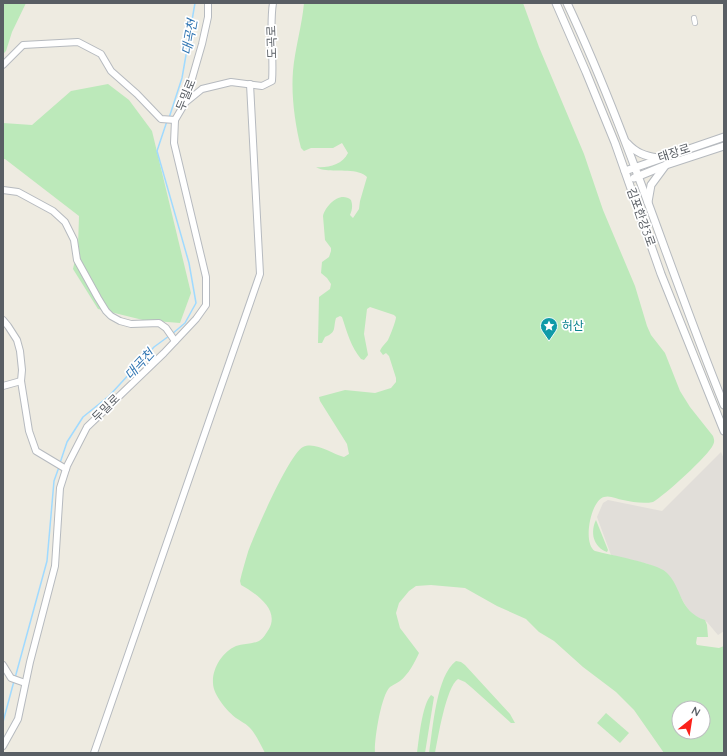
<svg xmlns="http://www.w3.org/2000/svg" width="727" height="756" font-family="Quicksand,'Noto Sans KR',sans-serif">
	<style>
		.industrial { fill: #e1ded9 }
		.green { fill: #bce9ba; fill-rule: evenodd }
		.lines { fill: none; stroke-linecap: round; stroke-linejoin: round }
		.stream { stroke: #a0daff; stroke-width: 1.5 }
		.pedestrian-casing { stroke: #b6babf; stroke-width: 6 }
		.minor-casing { stroke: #b6babf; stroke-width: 8 }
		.tertiary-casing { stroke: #b6babf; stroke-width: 9 }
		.pedestrian { stroke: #fff; stroke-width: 4.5 }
		.minor { stroke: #fff; stroke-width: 6 }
		.tertiary { stroke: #fff; stroke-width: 7 }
		.labels { text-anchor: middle; stroke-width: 3.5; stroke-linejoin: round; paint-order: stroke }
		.street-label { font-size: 12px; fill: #595e64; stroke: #fff }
		.culture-label { font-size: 12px; fill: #0d838f; stroke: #fff; text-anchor: start }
		.water-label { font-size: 13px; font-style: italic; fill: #3075b2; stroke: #fff }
	</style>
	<rect width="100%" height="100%" fill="#eeebe1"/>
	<polygon class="industrial" points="721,452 724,459 724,631 718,635 707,622 690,613 666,572 648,564 611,555 597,517 603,503 608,500 662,511"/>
	<g class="green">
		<polygon points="3,3 26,3 12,32 6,51 3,54"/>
		<path d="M304 3H523L539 47 584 154 603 210 635 286 647 326 651 335 665 353 680 391 690 407 713 436C714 439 715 441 713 445 709 455 664 496 653 502 644 504 632 502 623 500 617 499 610 495 604 497 591 500 582 543 595 551 610 555 656 563 666 572 683 588 678 611 705 620L707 625 708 637H697L696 643 697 645 719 648 724 646V753H664L634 710 616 692 583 667 554 641 539 632 526 619 497 606 465 588 431 585 416 586 409 591 399 603 396 613 400 628 419 653C415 662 408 675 400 681 397 683 393 685 390 687 381 695 374 741 375 753H265C260 744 256 734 249 727 245 723 240 721 236 718 228 712 213 695 213 683 212 669 222 652 236 646 243 644 252 644 259 641 264 638 266 633 269 629 280 609 255 593 241 585L240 581C242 572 245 562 248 552 254 535 289 454 303 447 315 441 332 454 344 457L349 454 347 444 320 401 319 397 345 390 375 393 391 388 396 382V378L389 356 386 353 383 355 380 351C382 346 385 344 388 340 390 336 396 321 396 317L394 315 370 307 367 309 364 334 368 355 364 360 361 359C351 347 347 332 342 317L340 316 336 318C333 328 337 332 325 337L322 343H318L319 297 330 289 331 284 327 278 321 273 322 262 329 257 331 251V248L325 240 323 216C326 205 340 191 351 200 353 206 352 210 350 215L353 218 359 209 360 201 367 177C359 168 337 172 326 170 323 170 319 169 316 167 328 168 342 165 348 153L342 143 333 148H311L304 151 301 148C295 124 291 96 293 71 295 48 302 26 304 3ZM679 708H703V732H679Z"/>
		<polygon points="108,84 129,100 152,131 191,293 180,323 143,320 98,309 73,269 78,246 79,216 5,159 3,159 3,123 32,125 71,91"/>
		<path d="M596 520 608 550 607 552C593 547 590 532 596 520Z"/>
		<path d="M456 661 461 662 465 665 510 714 515 723H511L471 687 465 682 458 679C446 687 438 738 435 753H429C433 729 436 676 456 661Z"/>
		<path d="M431 695 434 697 425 753H417C419 739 422 705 431 695Z"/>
		<polygon points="606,713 629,733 620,743 597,723"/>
	</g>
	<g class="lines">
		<g class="stream">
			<polyline points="169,118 182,78 195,3"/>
			<polyline points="167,121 157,151 189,263 196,303 185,323 172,334"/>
			<polyline points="60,463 67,442 83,417 109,396 154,347 169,336"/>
			<polyline points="15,678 47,561 54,481 59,467"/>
			<polyline points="3,722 14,681"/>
		</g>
		<defs>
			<polyline id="pedestrian" points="694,18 695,23"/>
			<g id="minor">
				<polyline points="3,65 23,45 78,42 101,54 111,71 137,94 161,119 175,120"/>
				<path d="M186 102 202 89 231 82 262 86 272 81C274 55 269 28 273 3"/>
				<polyline points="3,190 18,192 53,211 65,222 74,240 77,260 98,298 106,311 111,316 120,321 131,324 159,323 166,328 175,341"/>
				<polyline points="3,320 8,326 17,340 20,351 22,370 21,381 29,431 36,451 66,469"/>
				<polyline points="3,386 21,381"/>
				<polyline points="3,665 11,678 25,683"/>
				<polyline points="3,746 18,719 30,662 55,566 60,488 67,466 87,427 164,353 196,319 206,305 206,277 174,143 175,120 185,103 202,44 208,17 208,3"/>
				<polyline points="94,753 260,274 250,84"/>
			</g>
			<g id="tertiary">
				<polyline points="556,3 586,72 615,143 661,274 724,431"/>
				<path d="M567 3C628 133 670 272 724 405"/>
				<path d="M627 143C636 153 645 156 658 158"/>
				<polyline points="625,171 724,137"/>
				<polyline points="634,178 666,165 724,146"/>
				<polyline points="648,202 651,185 665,166"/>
			</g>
		</defs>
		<use href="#pedestrian" class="pedestrian-casing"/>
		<use href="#minor" class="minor-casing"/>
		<use href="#tertiary" class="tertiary-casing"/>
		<use href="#pedestrian" class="pedestrian"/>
		<use href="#minor" class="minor"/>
		<use href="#tertiary" class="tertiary"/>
	</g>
	<defs>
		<symbol id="sight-pin" viewBox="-11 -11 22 30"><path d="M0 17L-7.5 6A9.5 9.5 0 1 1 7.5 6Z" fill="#0f9aa8" stroke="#fff"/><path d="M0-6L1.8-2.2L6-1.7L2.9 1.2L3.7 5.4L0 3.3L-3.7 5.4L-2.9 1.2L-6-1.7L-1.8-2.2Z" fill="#fff"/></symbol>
	</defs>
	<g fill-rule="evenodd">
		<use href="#sight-pin" x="539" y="316" width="20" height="27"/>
	</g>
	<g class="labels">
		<g class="street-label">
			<text transform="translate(272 42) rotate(-92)" y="4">도곡로</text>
			<text transform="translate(186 95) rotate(-68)" y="4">두밀로</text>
			<text transform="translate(674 153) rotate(-18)" y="4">태장로</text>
			<text transform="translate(641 217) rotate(70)" y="4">김포한강3로</text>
			<text transform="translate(106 408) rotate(-45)" y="4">두밀로</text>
		</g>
		<g class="culture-label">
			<text x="562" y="330">허산</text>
		</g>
		<g class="water-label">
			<text transform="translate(189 37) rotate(-80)" y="5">대곡천</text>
			<text transform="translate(139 364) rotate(-47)" y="5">대곡천</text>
		</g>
	</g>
	<rect width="727" height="756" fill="none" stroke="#595e64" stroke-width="8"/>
	<g transform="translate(691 720) rotate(30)"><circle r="19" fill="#ffffff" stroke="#bdbfc1"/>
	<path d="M0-3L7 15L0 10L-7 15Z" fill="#fb211a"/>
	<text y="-6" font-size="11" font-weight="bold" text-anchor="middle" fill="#595e64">N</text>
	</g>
</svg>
